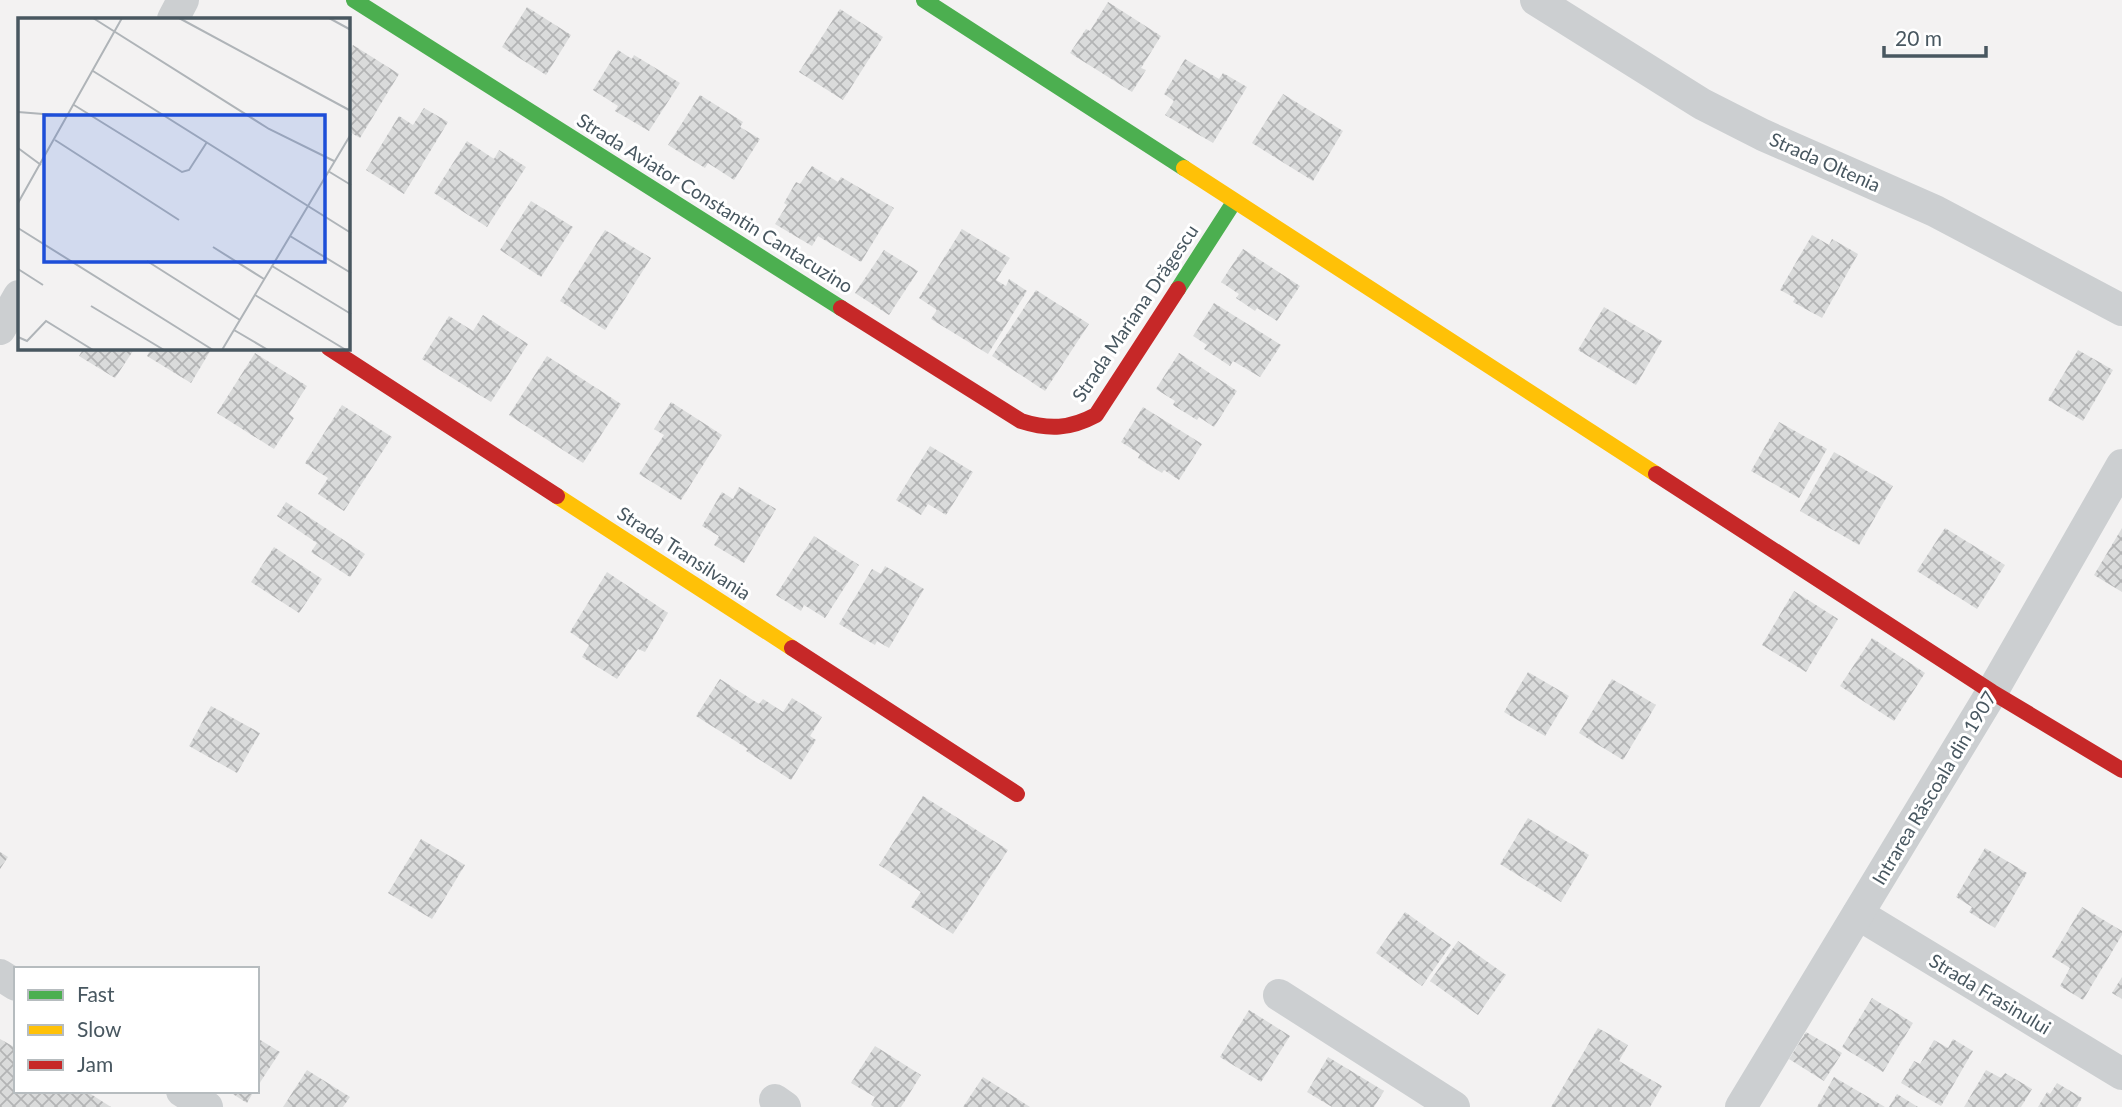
<svg xmlns="http://www.w3.org/2000/svg" width="2122" height="1107" font-family="Lato,sans-serif">
	<style>
		.building { fill: url(#building-cross-hatch) }
		.lines { fill: none; stroke-linecap: round; stroke-linejoin: round }
		.street { stroke: #cccfd1; stroke-width: 32 }
		.fast { stroke: #4caf50; stroke-width: 16 }
		.slow { stroke: #ffc107; stroke-width: 16 }
		.jam { stroke: #c62828; stroke-width: 16 }
		.labels { text-anchor: middle; stroke-width: 6; stroke-linejoin: round; paint-order: stroke }
		.street-label { font-size: 19px; fill: #485760; stroke: #fff }
		.inset-road { fill: none; stroke: #afb4b8; stroke-width: 2 }
		.view { fill: #1d4ed8; fill-opacity: 0.15; stroke: #1d4ed8; stroke-width: 3.5 }
		.inset-edge { fill: none; stroke: #485760; stroke-width: 3.5 }
	</style>
	<defs>
		<pattern id="building-cross-hatch" width="8" height="8" patternUnits="userSpaceOnUse" patternTransform="scale(1.75)"><rect width="8" height="8" fill="#dadbdb"/><path d="M0 0l8 8M0 8l8-8" fill="none" stroke="#b3b4b5"/></pattern>
	</defs>
	<rect width="100%" height="100%" fill="#f3f2f2"/>
	<g class="building">
		<polygon points="1108,2 1161,36 1141,68 1146,70 1132,92 1070,53 1086,29 1090,31"/>
		<polygon points="527,7 571,35 546,75 502,47"/>
		<polygon points="840,9 883,37 843,100 799,72"/>
		<polygon points="353,45 399,74 360,138 348,131 348,53"/>
		<polygon points="618,50 632,59 634,55 680,83 649,131 615,111 618,106 593,90"/>
		<polygon points="1185,59 1219,79 1223,73 1247,87 1213,143 1165,115 1174,101 1164,94"/>
		<polygon points="1283,94 1343,131 1313,181 1252,143"/>
		<polygon points="700,95 743,122 740,127 760,139 734,180 708,163 705,168 668,145"/>
		<polygon points="424,108 448,122 404,194 366,170 399,116 413,125"/>
		<polygon points="467,141 494,159 499,150 526,167 487,227 434,193"/>
		<polygon points="812,166 838,182 841,177 894,208 861,262 818,236 812,246 775,224 787,205 784,203 796,182 800,184"/>
		<polygon points="531,201 573,227 541,277 500,250"/>
		<polygon points="962,229 1010,258 996,280 1006,286 1009,279 1027,291 988,354 931,319 937,310 919,298"/>
		<polygon points="605,230 651,258 605,330 560,301"/>
		<polygon points="1812,235 1829,245 1832,239 1858,254 1822,318 1793,302 1795,298 1780,290"/>
		<polygon points="1243,249 1300,286 1277,321 1257,308 1255,311 1236,298 1239,294 1221,282"/>
		<polygon points="884,250 918,271 889,315 855,293"/>
		<polygon points="1036,290 1089,324 1045,391 992,356"/>
		<polygon points="1214,303 1281,345 1260,377 1233,361 1230,366 1204,349 1207,345 1193,336"/>
		<polygon points="1604,307 1662,341 1636,385 1578,350"/>
		<polygon points="483,315 528,344 491,402 422,359 449,316 473,331"/>
		<polygon points="84,348 135,348 115,378 79,356"/>
		<polygon points="151,348 212,348 191,383 147,356"/>
		<polygon points="2078,350 2113,370 2083,421 2048,400"/>
		<polygon points="255,353 307,386 289,414 294,418 274,449 217,413"/>
		<polygon points="1179,353 1237,391 1214,427 1199,417 1197,420 1173,405 1175,401 1156,389"/>
		<polygon points="547,356 621,404 583,463 509,415"/>
		<polygon points="671,402 722,435 681,500 639,474 664,435 654,429"/>
		<polygon points="342,405 392,437 344,511 318,494 328,478 305,463"/>
		<polygon points="1143,407 1202,444 1179,480 1164,470 1162,473 1138,458 1140,454 1121,442"/>
		<polygon points="1779,422 1827,449 1799,498 1751,471"/>
		<polygon points="930,446 973,472 946,515 928,504 921,515 896,500"/>
		<polygon points="1834,452 1893,486 1859,545 1800,511"/>
		<polygon points="739,487 776,509 744,563 714,545 719,536 702,526 722,492 733,499"/>
		<polygon points="286,502 365,554 350,577 311,552 317,543 277,516"/>
		<polygon points="1945,528 2005,565 1977,609 1917,571"/>
		<polygon points="2122,528 2122,592 2094,575"/>
		<polygon points="814,536 859,565 825,618 804,605 801,611 776,595"/>
		<polygon points="274,547 322,579 299,613 251,582"/>
		<polygon points="885,566 924,589 889,648 877,641 875,645 839,624 872,569 881,574"/>
		<polygon points="607,572 668,613 645,652 638,649 617,679 582,657 589,645 570,632"/>
		<polygon points="1794,591 1838,619 1806,672 1762,645"/>
		<polygon points="1872,638 1925,673 1894,721 1840,686"/>
		<polygon points="1528,672 1569,696 1545,736 1504,712"/>
		<polygon points="720,679 759,704 763,699 783,712 792,698 822,717 810,736 816,740 791,780 746,751 748,749 696,716"/>
		<polygon points="1612,679 1656,705 1623,760 1579,733"/>
		<polygon points="211,706 260,733 237,773 189,746"/>
		<polygon points="923,796 1008,850 953,934 911,907 921,892 879,865"/>
		<polygon points="1528,818 1589,855 1561,902 1500,864"/>
		<polygon points="421,839 465,865 432,919 388,893"/>
		<polygon points="1985,848 2027,873 1995,928 1969,912 1972,907 1956,897"/>
		<polygon points="0,852 8,857 0,869"/>
		<polygon points="2082,907 2122,931 2122,935 2083,1000 2060,986 2070,968 2052,957"/>
		<polygon points="1405,912 1451,945 1422,986 1376,953"/>
		<polygon points="1458,941 1506,975 1478,1015 1430,981"/>
		<polygon points="2122,977 2122,999 2112,993"/>
		<polygon points="1872,998 1913,1023 1883,1072 1842,1047"/>
		<polygon points="1249,1010 1290,1036 1261,1082 1220,1057"/>
		<polygon points="1598,1028 1628,1045 1619,1061 1662,1086 1650,1107 1551,1107"/>
		<polygon points="1806,1032 1842,1053 1824,1081 1789,1059"/>
		<polygon points="257,1038 280,1052 257,1087"/>
		<polygon points="0,1039 16,1048 16,1091 86,1091 111,1107 0,1107"/>
		<polygon points="1953,1039 1973,1051 1941,1106 1901,1083 1914,1061 1920,1064 1934,1040 1948,1048"/>
		<polygon points="875,1046 921,1075 901,1107 874,1107 871,1105 875,1097 851,1083"/>
		<polygon points="1328,1057 1384,1091 1374,1107 1332,1107 1307,1092"/>
		<polygon points="307,1070 350,1097 343,1107 283,1107"/>
		<polygon points="1986,1070 2001,1078 2005,1073 2032,1089 2021,1107 1964,1107"/>
		<polygon points="983,1077 1030,1107 963,1107"/>
		<polygon points="1834,1077 1885,1107 1817,1107"/>
		<polygon points="2057,1083 2082,1098 2077,1107 2038,1107 2047,1092 2050,1094"/>
		<polygon points="228,1091 254,1091 247,1103"/>
		<polygon points="1897,1094 1918,1107 1889,1107"/>
	</g>
	<g class="lines">
		<g class="street">
			<polyline points="1536,0 1702,104 1763,135 1935,211 2122,310"/>
			<polyline points="173,19 183,0"/>
			<polyline points="0,329 19,296"/>
			<polyline points="1858,914 2122,1074"/>
			<polyline points="0,975 16,985"/>
			<polyline points="1279,995 1454,1107"/>
			<polyline points="182,1091 207,1107"/>
			<polyline points="775,1100 785,1107"/>
			<polyline points="1741,1107 1992,692 2122,465"/>
		</g>
		<g class="fast">
			<polyline points="354,0 841,308"/>
			<polyline points="924,0 1184,168"/>
			<polyline points="1178,289 1234,202"/>
		</g>
		<g class="slow">
			<polyline points="1184,168 1656,474"/>
			<polyline points="557,496 792,648"/>
		</g>
		<g class="jam">
			<path d="M841 308 1021 421C1049 430 1070 429 1096 415L1178 289"/>
			<polyline points="329,348 557,496"/>
			<polyline points="1656,474 1992,692 2122,770"/>
			<polyline points="792,648 1017,794"/>
		</g>
	</g>
	<g class="labels">
		<g class="street-label">
			<text transform="translate(1825 162) rotate(24)" y="7">Strada Oltenia</text>
			<text transform="translate(715 203) rotate(32)" y="7">Strada Aviator Constantin Cantacuzino</text>
			<text transform="translate(1135 313) rotate(-56)" y="7">Strada Mariana Drăgescu</text>
			<text transform="translate(684 553) rotate(33)" y="7">Strada Transilvania</text>
			<text transform="translate(1934 788) rotate(-59)" y="7">Intrarea Răscoala din 1907</text>
			<text transform="translate(1990 994) rotate(31)" y="7">Strada Frasinului</text>
		</g>
	</g>
	<g transform="translate(18 18)">
		<rect width="332" height="332" fill="#f3f2f2"/>
		<path class="inset-road" d="M75 0 251 111 316 143M161 0 333 93M311 0 333 12M75 53 333 215M56 87 164 154 171 152 189 124M0 94 50 98M37 122 161 202M0 130 23 147M310 153 333 167M0 185 104 0M0 210 195 332M272 218 333 255M195 229 246 261M129 243 222 302M254 248 333 296M0 251 25 267M237 277 328 332M73 288 146 332M216 312 250 332M0 319 9 323 28 303 75 332M204 332 333 116"/>
		<path class="view" d="M26 97H307V244H26Z"/>
		<rect width="332" height="332" class="inset-edge"/>
	</g>
	<rect x="14" y="967" width="245" height="126" fill="#ffffff" stroke="#b6bcbf" stroke-width="2"/>
	<rect x="28" y="990" width="35" height="10" fill="#4caf50" stroke="#b6bcbf" stroke-width="2"/>
	<text x="77" y="1002" font-size="21" fill="#485760">Fast</text>
	<rect x="28" y="1025" width="35" height="10" fill="#ffc107" stroke="#b6bcbf" stroke-width="2"/>
	<text x="77" y="1037" font-size="21" fill="#485760">Slow</text>
	<rect x="28" y="1060" width="35" height="10" fill="#c62828" stroke="#b6bcbf" stroke-width="2"/>
	<text x="77" y="1072" font-size="21" fill="#485760">Jam</text>
	<path d="M1884 46v10h102v-10" fill="none" stroke="#485760" stroke-width="3.5"/>
	<text x="1895" y="46" font-size="21" fill="#485760" stroke="#ffffff" stroke-width="5" paint-order="stroke">20 m</text>
</svg>
